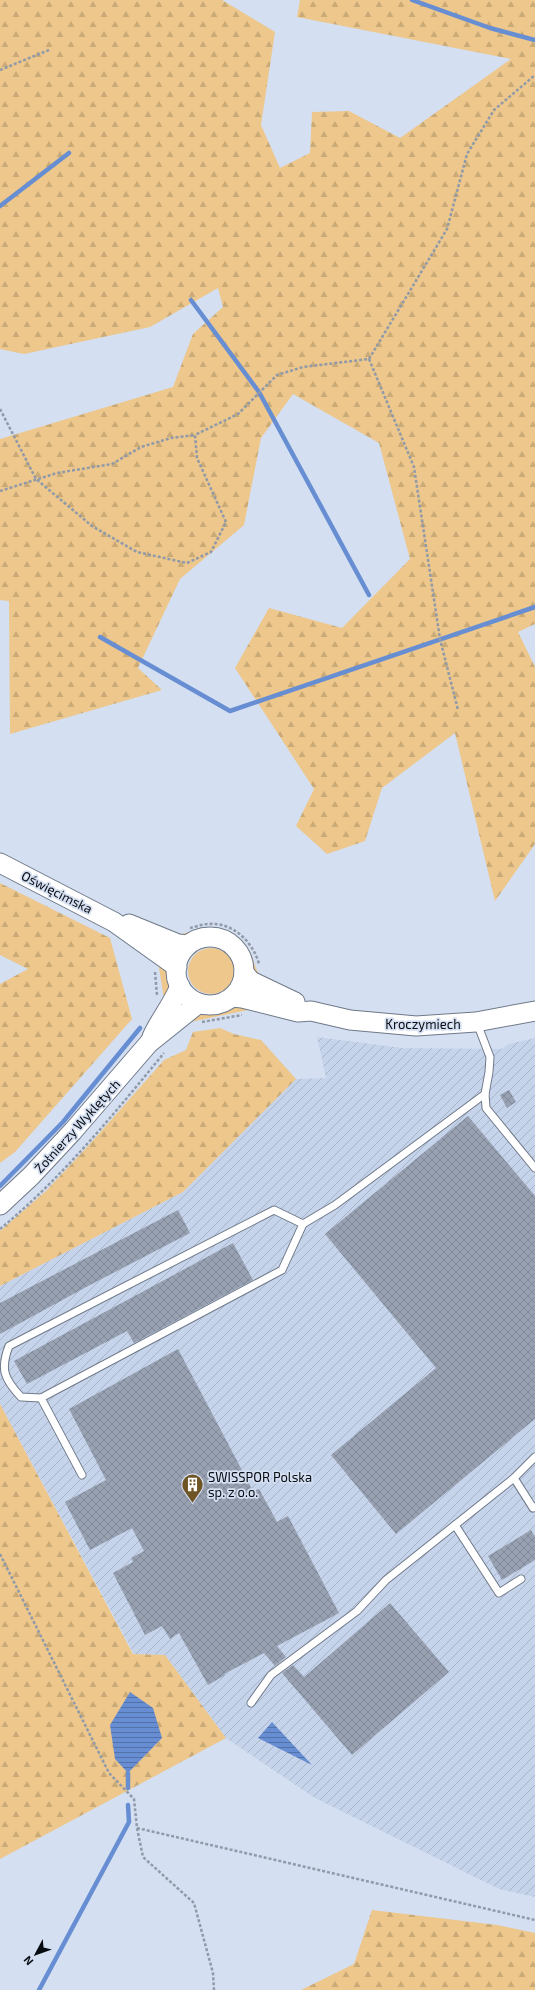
<svg xmlns="http://www.w3.org/2000/svg" width="535" height="1990" font-family="'Exo 2',sans-serif">
	<style>
		.industrial { fill: url(#industrial-furrows) }
		.grass { fill: #edc78b }
		.forest { fill: url(#forest-firs) }
		.water { fill: url(#water-rules) }
		.lines { fill: none; stroke-linecap: round; stroke-linejoin: round }
		.stream { stroke: #678ed2; stroke-width: 4.5 }
		.building { fill: url(#building-cross-hatch) }
		.lane-casing { stroke: #6f7989; stroke-width: 9 }
		.secondary-casing { stroke: #6f7989; stroke-width: 21 }
		.path { stroke: #919aa8; stroke-width: 2.5; stroke-dasharray: 3 2; stroke-linecap: butt }
		.lane { stroke: #fff; stroke-width: 7 }
		.secondary { stroke: #fff; stroke-width: 19 }
		.labels { text-anchor: middle; stroke-width: 3.5; stroke-linejoin: round; paint-order: stroke }
		.street-label { font-size: 13px; fill: #080b11; stroke: #d4dff1 }
		.poi-label { font-size: 13px; fill: #080b11; stroke: #d4dff1; text-anchor: start }
	</style>
	<defs>
		<pattern id="industrial-furrows" width="10" height="10" patternUnits="userSpaceOnUse"><rect width="10" height="10" fill="#c5d3eb"/><path d="M-1 1l2-2M0 10L10 0M9 11l2-2" fill="none" stroke="#a8b4c8"/></pattern>
		<pattern id="forest-firs" width="22" height="20" patternUnits="userSpaceOnUse"><rect width="22" height="20" fill="#edc78b"/><path d="M5 1l3.5 6h-7zM16 11l3.5 6h-7z" fill="#caaa77"/></pattern>
		<pattern id="water-rules" width="6" height="5" patternUnits="userSpaceOnUse"><rect width="6" height="5" fill="#678ed2"/><path d="M0 2.5h6" fill="none" stroke="#5372a9"/></pattern>
		<pattern id="building-cross-hatch" width="8" height="8" patternUnits="userSpaceOnUse"><rect width="8" height="8" fill="#97a1b2"/><path d="M0 0l8 8M0 8l8-8" fill="none" stroke="#818998"/></pattern>
	</defs>
	<rect width="100%" height="100%" fill="#d4dff1"/>
	<polygon class="industrial" points="317,1037 402,1048 501,1049 509,1044 535,1038 535,1897 499,1889 315,1798 226,1738 165,1655 134,1654 0,1404 0,1286 183,1192 296,1079 326,1078"/>
	<g class="grass">
		<path d="M207 928C226 929 243 936 251 954 255 963 255 971 263 978L262 981 251 968 249 958 243 948 233 938 213 932 180 937 175 933 181 934Z"/>
		<circle cx="211" cy="971" r="23"/>
		<path d="M158 961C174 978 174 978 164 999Z"/>
		<polygon points="233,1005 253,1007 248,1010 190,1022 200,1011 216,1011"/>
	</g>
	<g class="forest">
		<polygon points="0,0 222,0 275,32 261,125 280,168 310,153 312,112 349,111 400,138 511,59 297,17 300,0 535,0 535,624 518,632 535,667 535,844 495,901 455,733 382,788 365,841 327,854 296,826 314,789 235,668 269,608 342,628 410,559 379,443 293,394 261,438 244,525 180,579 138,668 162,690 10,734 9,601 0,600 0,439 173,387 193,334 223,307 218,288 150,327 24,354 0,349"/>
		<polygon points="0,883 110,938 132,1019 15,1152 0,1163 0,984 28,969 0,955"/>
		<polygon points="220,1028 234,1034 261,1040 296,1079 183,1192 0,1286 0,1231 46,1191 89,1145 164,1060 186,1050 193,1032"/>
		<polygon points="0,1404 133,1654 165,1655 226,1738 0,1859"/>
		<polygon points="372,1910 497,1925 535,1933 535,1990 301,1990 354,1964"/>
	</g>
	<g class="water">
		<polygon points="130,1692 153,1708 162,1738 128,1773 115,1759 110,1725"/>
		<polygon points="272,1722 312,1765 258,1738"/>
	</g>
	<g class="lines">
		<g class="stream">
			<polyline points="412,0 490,28 535,40"/>
			<polyline points="0,206 69,153"/>
			<polyline points="191,300 259,392 369,595"/>
			<polyline points="100,637 230,711 535,607"/>
			<polyline points="0,1186 63,1122 140,1028"/>
			<polyline points="128,1773 128,1788"/>
			<polyline points="39,1990 129,1822 128,1805"/>
		</g>
	</g>
	<g class="building">
		<polygon points="509,1090 516,1102 507,1108 500,1095"/>
		<polygon points="468,1116 535,1196 535,1419 396,1534 331,1455 436,1368 325,1234"/>
		<polygon points="178,1210 190,1233 90,1285 0,1334 0,1303"/>
		<polygon points="233,1243 253,1280 134,1343 127,1331 27,1384 14,1361"/>
		<polygon points="178,1349 253,1491 259,1489 277,1522 288,1516 339,1613 277,1646 286,1657 275,1666 264,1653 224,1674 225,1675 208,1685 179,1633 170,1639 162,1626 145,1635 113,1573 133,1562 131,1558 144,1551 132,1528 90,1550 65,1502 106,1480 69,1409"/>
		<polygon points="531,1530 535,1537 535,1560 502,1580 488,1556"/>
		<polygon points="390,1603 449,1672 352,1755 282,1673 293,1665 304,1677"/>
	</g>
	<g class="lines">
		<defs>
			<g id="lane">
				<polyline points="477,1023 490,1057 489,1072 485,1094 486,1108 535,1168"/>
				<path d="M41 1398 21 1397C4 1379 0 1369 9 1346L274 1210 303 1224"/>
				<polyline points="82,1475 41,1398 282,1270 303,1224 335,1205 485,1094"/>
				<polyline points="514,1478 533,1508 535,1507"/>
				<polyline points="455,1525 499,1593 521,1579"/>
				<polyline points="251,1703 271,1675 357,1611 386,1580 514,1478 535,1457"/>
			</g>
			<g id="secondary">
				<polyline points="0,863 114,922 177,967"/>
				<polyline points="129,924 178,944 188,945"/>
				<circle cx="210" cy="971" r="34"/>
				<polyline points="244,973 251,981 295,1002"/>
				<polyline points="233,997 242,998 298,1012 311,1011 350,1020 416,1026 476,1022 535,1011"/>
				<path d="M152 1037C160 1019 173 1004 180 986"/>
				<polyline points="0,1205 31,1176 73,1131 149,1043 199,1003"/>
			</g>
		</defs>
		<use href="#lane" class="lane-casing"/>
		<use href="#secondary" class="secondary-casing"/>
		<g class="path">
			<polyline points="0,70 49,50"/>
			<polyline points="369,359 414,467 440,639 458,710"/>
			<polyline points="369,359 447,229 467,154 494,110 535,75"/>
			<polyline points="0,409 36,479 92,526 137,552 187,563 211,552 226,522 197,458 195,435 238,414 277,375 303,367 369,359"/>
			<polyline points="0,491 57,473 112,464 141,447 171,438 195,435"/>
			<path d="M190 928C196 927 202 924 209 924 233 922 253 942 259 964"/>
			<polyline points="155,972 157,995"/>
			<polyline points="202,1022 242,1015"/>
			<path d="M0 1229C62 1178 113 1115 164 1053"/>
			<polyline points="0,1554 109,1773 134,1799 137,1828 143,1857 194,1903 213,1973 214,1990"/>
			<polyline points="137,1828 535,1920"/>
		</g>
		<use href="#lane" class="lane"/>
		<use href="#secondary" class="secondary"/>
	</g>
	<defs>
		<symbol id="building-pin" viewBox="-11 -11 22 30"><path d="M0 17L-7.5 6A9.5 9.5 0 1 1 7.5 6Z" fill="#6f5426" stroke="#d4dff1"/><path d="M-4-6H4V6H1V3H-1V6H-4ZM-2.5-4.3h1.7v1.8h-1.7ZM.8-4.3h1.7v1.8H.8ZM-2.5-1h1.7V.8h-1.7ZM.8-1h1.7V.8H.8Z" fill="#fff"/></symbol>
	</defs>
	<g fill-rule="evenodd">
		<use href="#building-pin" x="180" y="1472" width="25" height="34"/>
	</g>
	<g class="labels">
		<g class="street-label">
			<text transform="translate(57 892) rotate(27)" y="5">Oświęcimska</text>
			<text x="423" y="1029">Kroczymiech</text>
			<text transform="translate(77 1126) rotate(-48)" y="5">Żołnierzy Wyklętych</text>
		</g>
		<g class="poi-label">
			<text x="208" y="1482">SWISSPOR Polska<tspan x="208" dy="15">sp. z o.o.</tspan></text>
		</g>
	</g>
	<g transform="translate(36 1954) rotate(229)" stroke="#d4dff1" stroke-width="3" paint-order="stroke">
	<path d="M0-3L7 15L0 10L-7 15Z" fill="#080b11"/>
	<text y="-6" font-size="11" font-weight="bold" text-anchor="middle" fill="#080b11">N</text>
	</g>
</svg>
